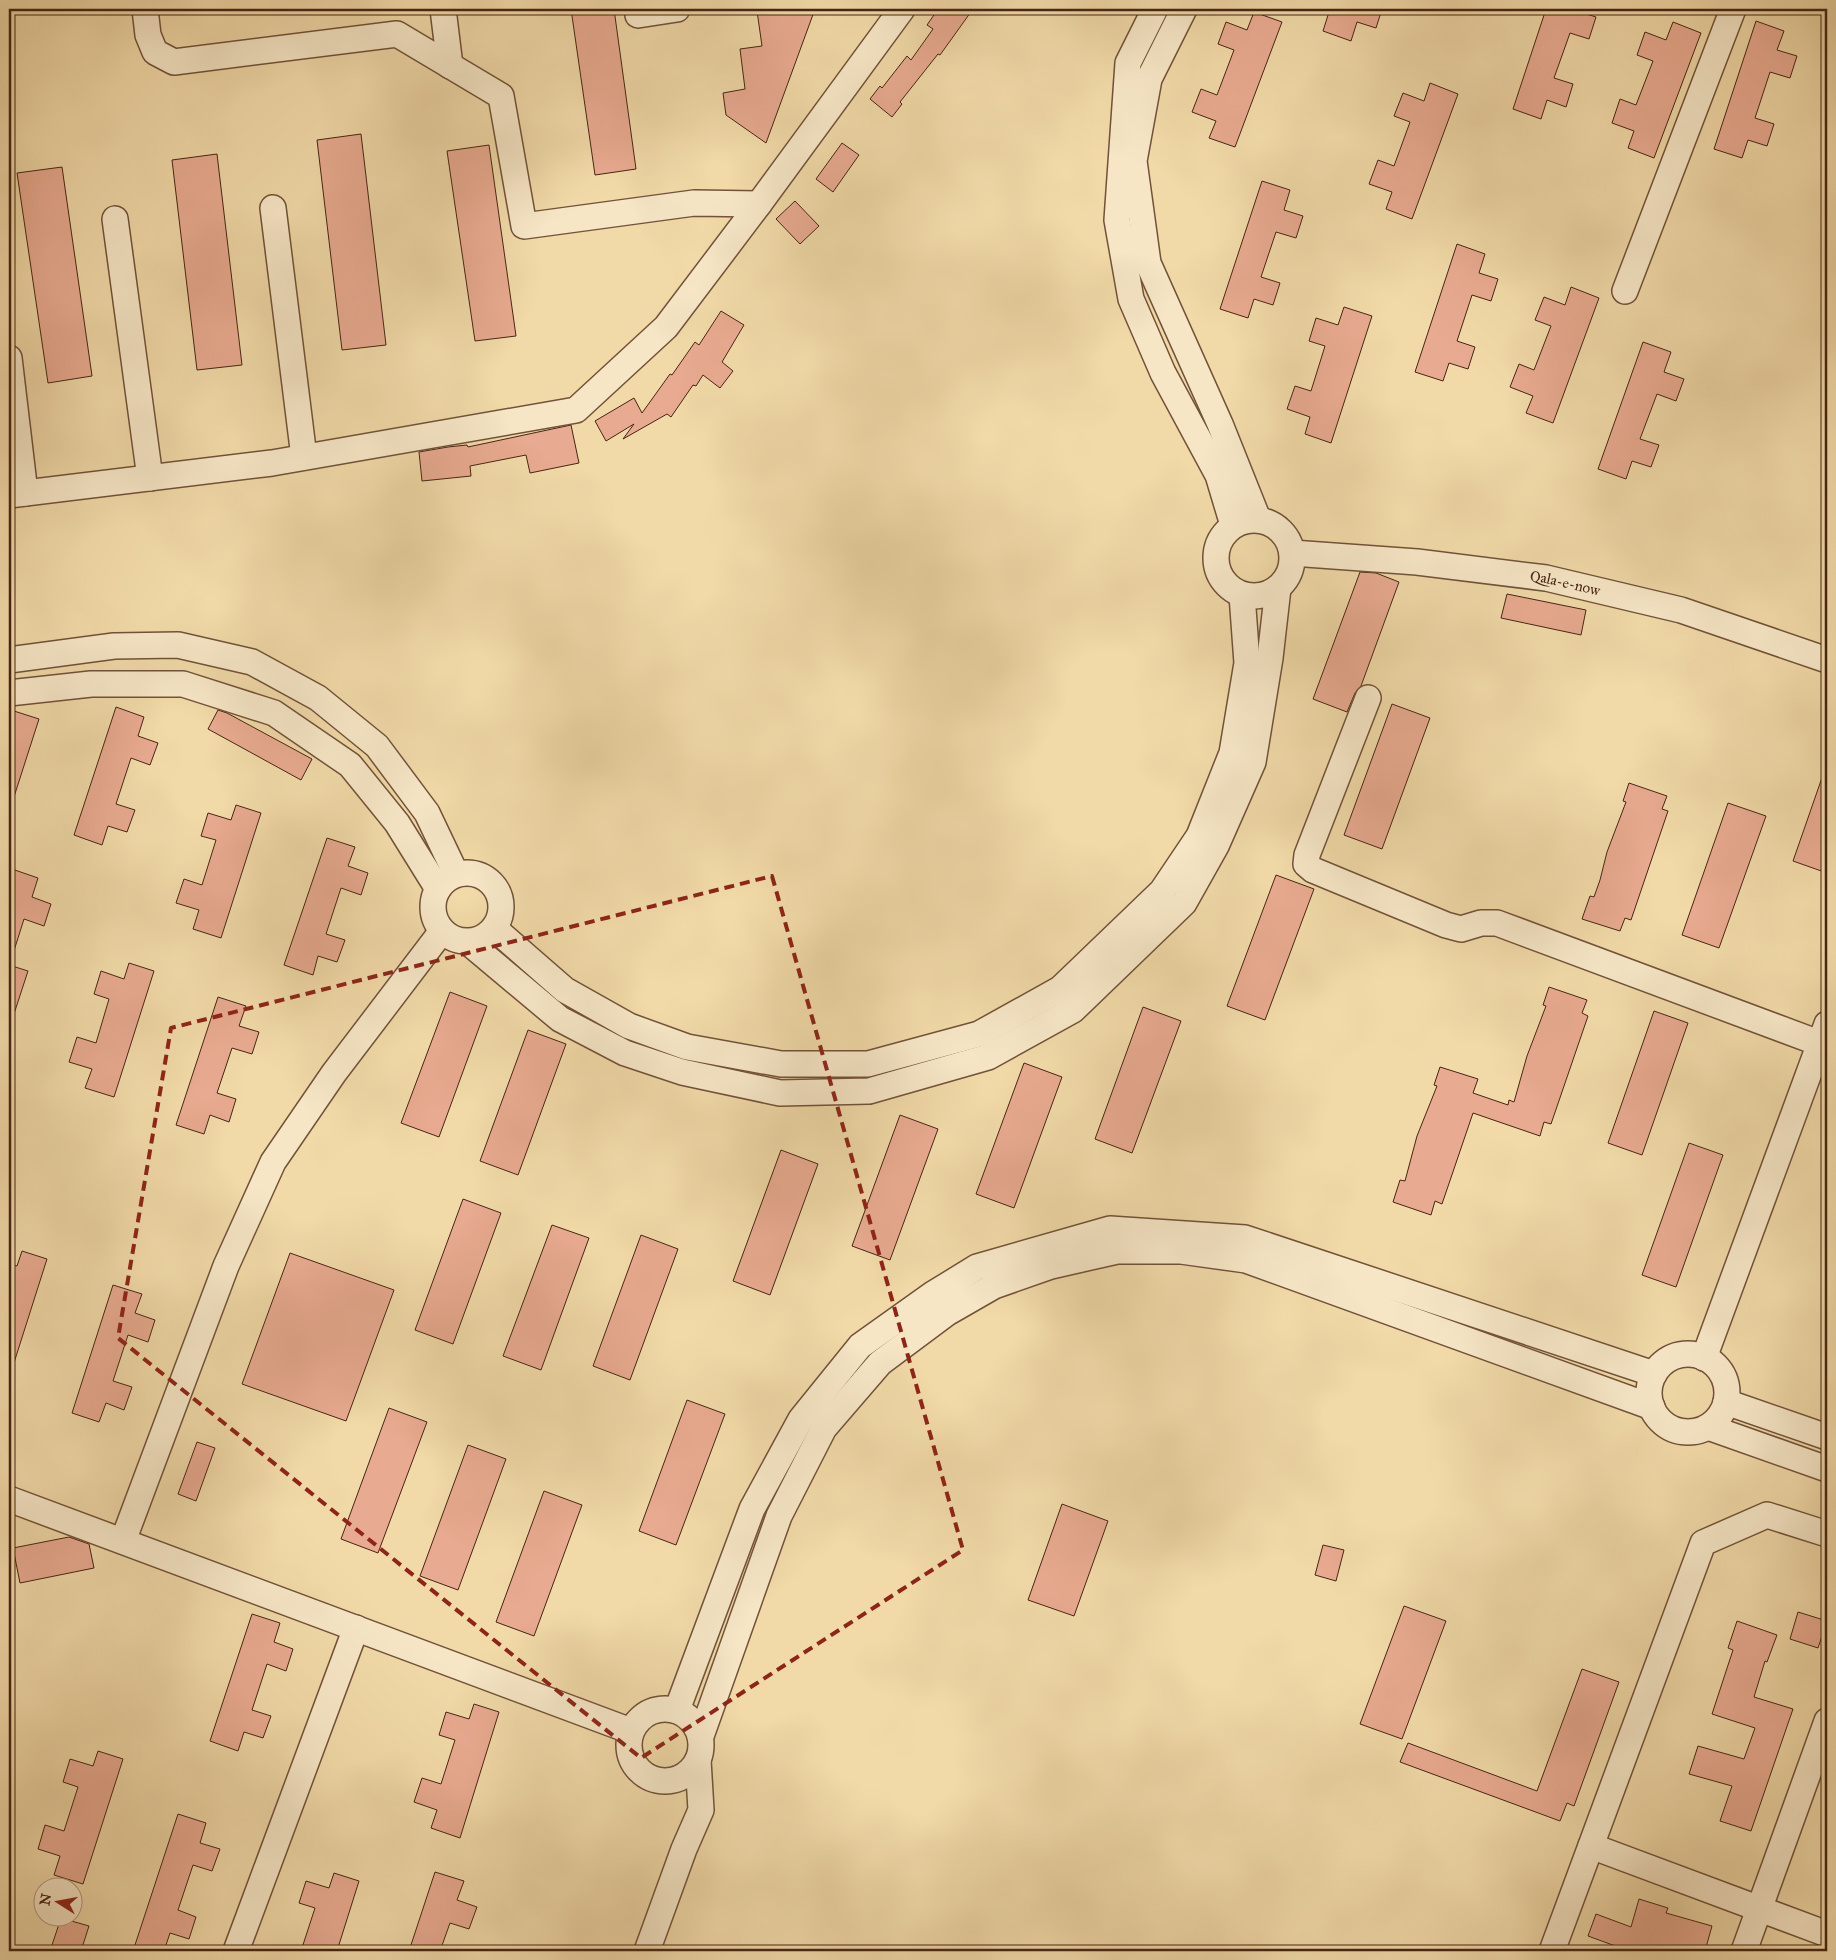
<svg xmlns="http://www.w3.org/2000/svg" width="1836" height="1960" font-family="'IM FELL Great Primer',serif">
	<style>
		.building { fill: #e8aa90; stroke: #472514 }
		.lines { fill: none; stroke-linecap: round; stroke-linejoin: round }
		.minor-casing { stroke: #725239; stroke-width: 28 }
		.minor { stroke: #f6e6c6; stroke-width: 25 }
		.marked { fill: none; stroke: #8f2418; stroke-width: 4; stroke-dasharray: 10 6; stroke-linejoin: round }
		.labels { text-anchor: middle; stroke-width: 5; stroke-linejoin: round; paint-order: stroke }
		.street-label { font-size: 15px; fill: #472514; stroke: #f6e6c6 }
	</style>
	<rect width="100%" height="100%" fill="#f1d9a8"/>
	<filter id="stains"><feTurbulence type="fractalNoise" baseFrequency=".004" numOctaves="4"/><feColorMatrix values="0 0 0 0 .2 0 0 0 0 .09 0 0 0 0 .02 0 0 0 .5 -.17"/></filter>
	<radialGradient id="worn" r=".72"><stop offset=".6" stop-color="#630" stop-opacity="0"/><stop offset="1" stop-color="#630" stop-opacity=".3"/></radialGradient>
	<g class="building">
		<polygon points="571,9 614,9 636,169 595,175"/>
		<polygon points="772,9 815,9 766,143 726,115 723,93 745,89 740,49 762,46 757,11"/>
		<polygon points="938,9 973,9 940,55 938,54 900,102 902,104 892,117 870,99 880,86 882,88 907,56 911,60 933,29 927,25"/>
		<polygon points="1328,9 1382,9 1376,28 1357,22 1351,41 1323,31 1329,12 1327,12"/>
		<polygon points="1546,9 1571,9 1596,17 1589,39 1570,33 1554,78 1573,84 1566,107 1547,100 1541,119 1513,109"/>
		<polygon points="1254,12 1282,22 1235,147 1209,138 1216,121 1192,112 1201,89 1217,95 1234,50 1218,44 1226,22 1247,30"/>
		<polygon points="1756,21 1784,31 1777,50 1797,56 1790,78 1770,72 1755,118 1774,124 1767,146 1748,140 1742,158 1714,149"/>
		<polygon points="1673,22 1701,33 1654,158 1628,148 1634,131 1612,123 1620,99 1636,105 1653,61 1637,55 1645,32 1666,40"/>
		<polygon points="1430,83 1458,94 1412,219 1386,209 1392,192 1369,184 1378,160 1394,166 1410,122 1394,116 1403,93 1424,101"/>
		<polygon points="361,134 386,345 342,350 317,140"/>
		<polygon points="842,143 859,155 833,192 816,179"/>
		<polygon points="489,145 516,336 475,341 447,151"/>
		<polygon points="217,154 242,365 197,370 172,160"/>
		<polygon points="62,167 92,376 48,383 17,173"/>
		<polygon points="1262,181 1290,190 1284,210 1303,216 1296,238 1276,232 1261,277 1280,283 1273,305 1254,299 1248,318 1220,309"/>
		<polygon points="795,201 819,226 800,244 776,219"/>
		<polygon points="1457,244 1485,254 1479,273 1498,279 1491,301 1472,295 1457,341 1475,347 1468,369 1449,363 1443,381 1415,372"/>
		<polygon points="1571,287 1599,298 1553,423 1526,413 1533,396 1510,387 1519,364 1534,370 1551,326 1535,320 1544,297 1565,305"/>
		<polygon points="1344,307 1372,316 1331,443 1305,434 1310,417 1287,409 1295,386 1311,391 1325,346 1309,341 1316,318 1338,325"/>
		<polygon points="721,311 744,325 722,362 733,371 720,388 703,375 696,386 693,385 671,417 667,414 623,439 634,424 606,441 595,421 634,398 642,413 670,374 672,375 695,342 699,345"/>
		<polygon points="1643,342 1671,352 1664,372 1684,379 1676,401 1657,394 1640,439 1659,445 1651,467 1632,461 1626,479 1598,469"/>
		<polygon points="571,425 579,463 530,473 526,455 470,466 471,476 422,481 419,452 448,447 467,445 468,447"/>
		<polygon points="1360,572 1376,573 1399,582 1361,686 1355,693 1347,712 1313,699"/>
		<polygon points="1507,594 1586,610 1581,635 1501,618"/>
		<polygon points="1392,704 1430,718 1382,849 1344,835"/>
		<polygon points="116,707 144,717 138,736 158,743 150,765 131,758 116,804 135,810 127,832 108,826 102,845 74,835"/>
		<polygon points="218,710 227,713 312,759 301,780 208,729"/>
		<polygon points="14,711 39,719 12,803 9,802 9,727"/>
		<polygon points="1825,769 1827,770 1827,873 1793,861"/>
		<polygon points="1629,783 1667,796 1662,809 1668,811 1631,920 1625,918 1620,931 1582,919 1590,896 1594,897 1600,880 1607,852 1626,802 1623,801"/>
		<polygon points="1728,803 1766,816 1719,948 1682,935"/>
		<polygon points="236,805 261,813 221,938 193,929 199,910 176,903 184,879 202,885 216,840 201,836 208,813 231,820"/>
		<polygon points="327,838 355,847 348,866 368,873 361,895 341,888 326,934 345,940 337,962 318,956 313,975 284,965"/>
		<polygon points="9,868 38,878 32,897 51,904 44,926 24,919 12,957 9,956"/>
		<polygon points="1276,875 1314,889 1265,1020 1227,1006"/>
		<polygon points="129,963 154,971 114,1097 85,1088 92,1069 69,1062 77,1037 96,1043 109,999 94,994 101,971 124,979"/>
		<polygon points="9,965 28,971 12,1020 9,1019"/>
		<polygon points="1549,987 1587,1000 1582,1013 1588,1016 1551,1124 1544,1122 1540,1136 1473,1113 1442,1204 1435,1201 1431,1215 1393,1202 1400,1180 1405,1181 1417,1136 1437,1086 1434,1085 1440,1067 1478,1079 1473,1093 1508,1105 1509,1100 1514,1102 1527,1056 1546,1006 1543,1005"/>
		<polygon points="450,992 487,1006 439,1137 401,1123"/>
		<polygon points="218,997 246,1006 239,1026 259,1032 252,1054 232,1048 217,1093 236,1099 229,1122 210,1115 204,1134 176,1125"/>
		<polygon points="1143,1007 1181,1021 1132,1153 1095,1139"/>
		<polygon points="1654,1011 1688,1023 1642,1155 1608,1143"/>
		<polygon points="528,1030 566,1044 518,1175 480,1161"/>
		<polygon points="1024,1063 1062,1077 1014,1208 976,1194"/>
		<polygon points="900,1115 938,1129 890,1260 852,1246"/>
		<polygon points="1689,1143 1723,1155 1676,1287 1642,1275"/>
		<polygon points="781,1150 818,1164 770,1295 733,1281"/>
		<polygon points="463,1199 501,1213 453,1344 415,1330"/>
		<polygon points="552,1225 589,1238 541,1370 503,1356"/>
		<polygon points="641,1235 678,1249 630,1380 593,1366"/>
		<polygon points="22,1251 47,1259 12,1369 9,1369 9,1264 17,1266"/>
		<polygon points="290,1253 394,1290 346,1421 242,1384"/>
		<polygon points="113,1285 142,1294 135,1313 155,1320 148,1342 128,1335 113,1381 132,1387 124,1410 106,1403 99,1422 72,1413"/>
		<polygon points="687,1400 725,1414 676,1545 639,1531"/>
		<polygon points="389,1408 427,1422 378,1553 341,1539"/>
		<polygon points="197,1442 215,1448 196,1501 178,1494"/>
		<polygon points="468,1445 506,1459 458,1590 420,1576"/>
		<polygon points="544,1491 582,1505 534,1636 496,1622"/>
		<polygon points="1062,1504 1108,1521 1074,1616 1028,1600"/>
		<polygon points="69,1537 89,1544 94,1568 20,1583 13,1548"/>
		<polygon points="1323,1545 1344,1550 1336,1581 1315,1575"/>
		<polygon points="1404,1606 1446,1621 1402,1739 1360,1724"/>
		<polygon points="1798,1612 1827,1621 1818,1648 1790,1639"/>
		<polygon points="252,1614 280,1623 274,1642 293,1649 286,1671 267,1664 252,1710 271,1716 263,1738 244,1732 238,1751 210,1741"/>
		<polygon points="1737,1621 1777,1635 1767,1662 1765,1661 1754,1697 1793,1709 1751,1831 1720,1821 1732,1786 1689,1774 1698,1746 1744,1759 1755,1728 1712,1714 1733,1650 1728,1648"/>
		<polygon points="1582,1669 1619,1682 1574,1806 1567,1803 1560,1821 1400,1762 1408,1743 1537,1791"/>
		<polygon points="474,1704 499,1712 460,1838 431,1828 437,1810 414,1802 422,1778 441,1784 455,1740 439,1735 446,1712 469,1719"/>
		<polygon points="98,1751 123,1759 83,1884 54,1875 60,1856 38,1849 45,1825 64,1831 78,1787 63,1782 70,1759 93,1766"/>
		<polygon points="178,1814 206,1823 200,1843 220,1849 212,1871 193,1865 178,1910 196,1917 189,1939 170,1933 164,1951 133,1951"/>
		<polygon points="435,1872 464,1881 457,1900 477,1907 469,1929 450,1923 440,1951 409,1951"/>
		<polygon points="334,1873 359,1881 337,1951 301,1951 315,1908 299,1903 306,1881 329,1888"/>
		<polygon points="1639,1899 1668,1908 1666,1913 1712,1926 1705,1951 1629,1951 1588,1936 1596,1914 1631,1927"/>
		<polygon points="61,1918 89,1926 81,1951 50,1951"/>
	</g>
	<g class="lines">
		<defs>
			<g id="minor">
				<polyline points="145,9 148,35 155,52 174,62 397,34 501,96 524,226 694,203 759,204"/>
				<polyline points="443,9 450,66"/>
				<polyline points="1155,9 1128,63 1117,220 1131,299 1163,373 1218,475 1233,525"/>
				<polyline points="1184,9 1149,79 1134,161 1148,263 1220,424 1258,519"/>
				<polyline points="638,15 677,9"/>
				<polyline points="273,208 304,457"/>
				<polyline points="115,219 150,478"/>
				<polyline points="1625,291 1733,9"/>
				<polyline points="9,358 25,493"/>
				<polyline points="9,495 272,463 576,410 666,327 759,204 902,9"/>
				<circle cx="1254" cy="558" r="38"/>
				<path id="s1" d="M1292 553 1417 562 1546 578 1681 610 1827 660"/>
				<polyline points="9,660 114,646 178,645 252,662 318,698 377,746 427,813 456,874"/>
				<polyline points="9,693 91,684 183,684 274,713 350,765 397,823 438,889"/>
				<polyline points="1368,698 1307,855 1306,864 1313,870 1446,925 1461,929 1481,923 1497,923 1827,1046"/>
				<circle cx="467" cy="907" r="34"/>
				<polyline points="494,928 565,990 629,1026 687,1047 781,1064 868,1064 979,1034 1060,989 1162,891 1199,836 1232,753 1247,663 1242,595"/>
				<polyline points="468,942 560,1019 625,1053 682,1072 780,1093 869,1091 988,1057 1073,1010 1184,903 1216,846 1253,762 1270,658 1278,588"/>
				<circle cx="1688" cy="1393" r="39"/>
				<polyline points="1704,1358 1827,1024"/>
				<polyline points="1726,1402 1827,1437"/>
				<polyline points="1708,1427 1827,1469"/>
				<polyline points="9,1499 631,1731"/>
				<polyline points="123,1541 226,1266 273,1162 334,1073 442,931"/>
				<circle cx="665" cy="1745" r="36"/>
				<polyline points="677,1710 752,1509 801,1419 860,1346 933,1294 977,1267 1110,1229 1245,1238 1654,1374"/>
				<polyline points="701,1736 779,1516 824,1428 880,1363 947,1313 994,1286 1051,1266 1117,1251 1181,1251 1246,1260 1652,1407"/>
				<polyline points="1591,1846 1827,1934"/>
				<polyline points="236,1951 356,1628"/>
				<polyline points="647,1951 684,1849 701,1810 698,1760"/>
				<polyline points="1552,1951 1703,1543 1767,1515 1827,1534"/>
				<polyline points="1744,1951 1827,1721"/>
			</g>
		</defs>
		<use href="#minor" class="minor-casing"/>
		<use href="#minor" class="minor"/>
	</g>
	<path class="marked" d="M772 876 963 1550 641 1758 118 1338 171 1028Z"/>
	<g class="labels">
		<g class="street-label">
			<text dy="5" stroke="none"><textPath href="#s1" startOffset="275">Qala-e-now</textPath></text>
		</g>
	</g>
	<rect width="1836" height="1960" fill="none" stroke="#f1d9a8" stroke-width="30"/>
	<rect x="10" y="10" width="1816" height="1940" fill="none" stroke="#472514" stroke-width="2.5"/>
	<rect x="15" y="15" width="1806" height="1930" fill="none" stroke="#472514"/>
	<g transform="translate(58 1902) rotate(281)"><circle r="24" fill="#f6e6c6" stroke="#b0997f"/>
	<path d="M0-4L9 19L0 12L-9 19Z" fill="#8f2418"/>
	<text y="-8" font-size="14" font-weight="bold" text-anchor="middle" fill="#472514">N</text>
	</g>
	<rect width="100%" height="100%" filter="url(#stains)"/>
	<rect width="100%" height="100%" fill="url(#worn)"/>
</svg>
